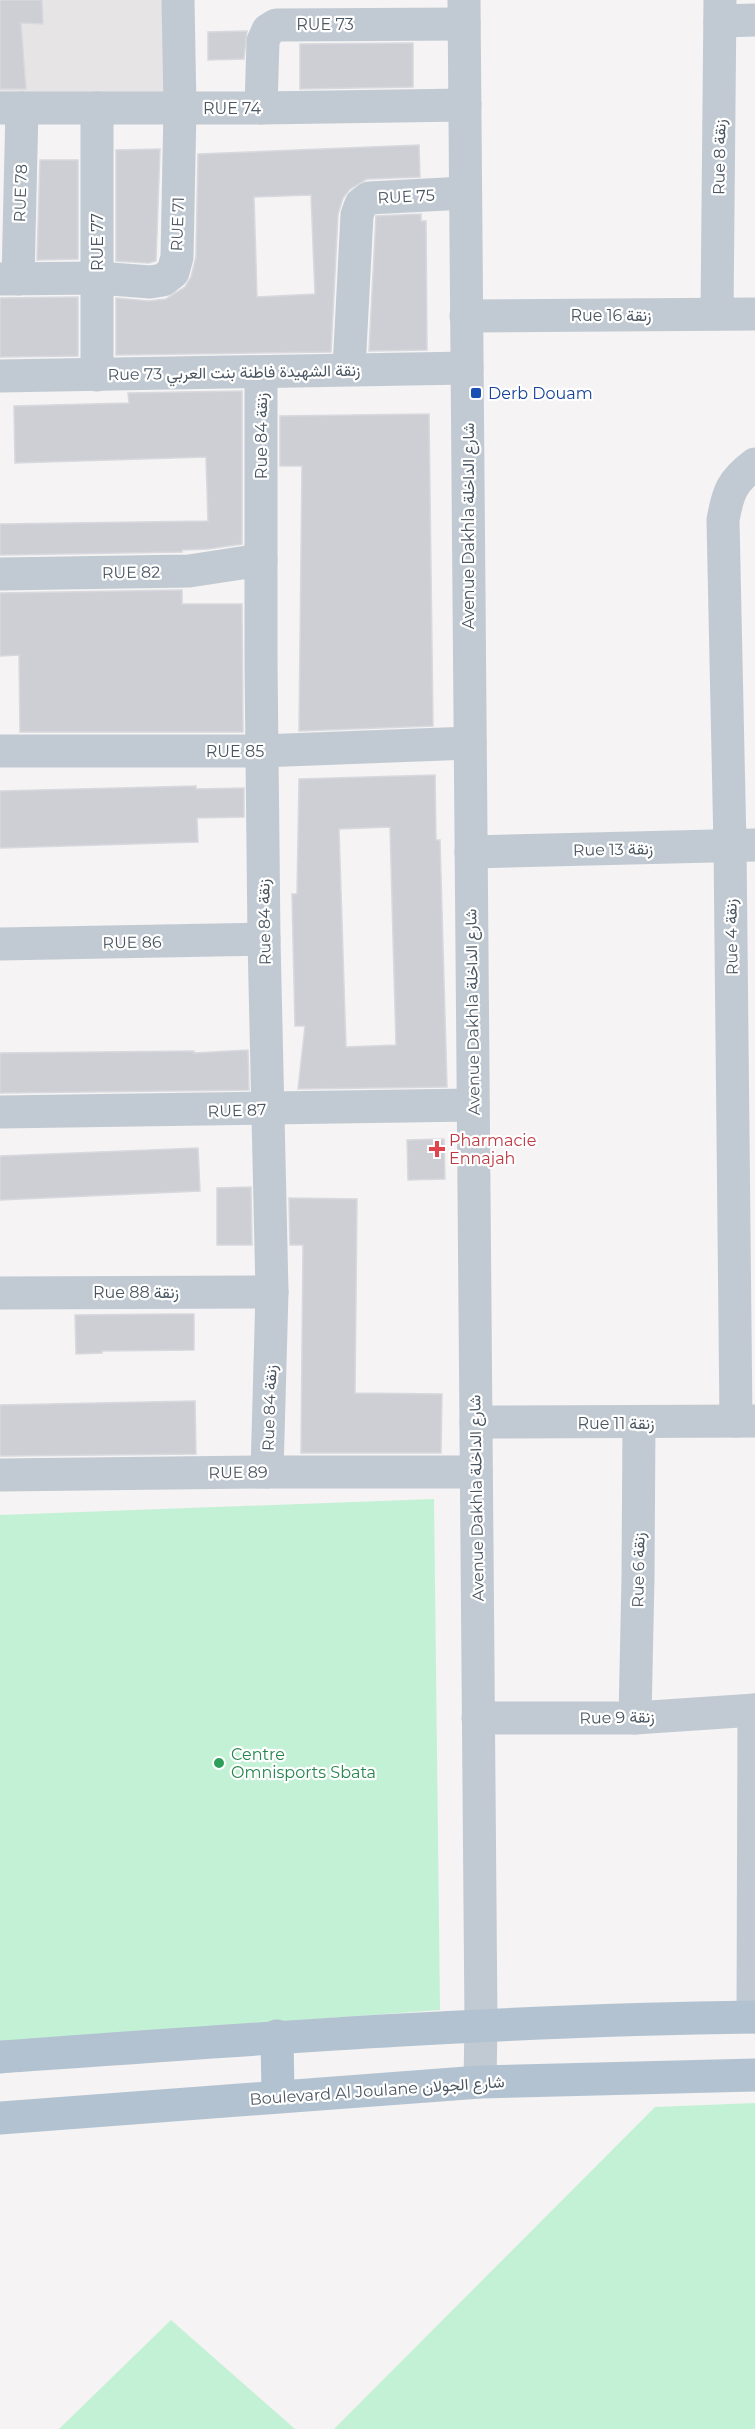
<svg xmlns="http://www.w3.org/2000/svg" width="755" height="2429" font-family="Montserrat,Vazirmatn,sans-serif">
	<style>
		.education { fill: #e6e4e5 }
		.green { fill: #c3f1d5 }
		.building { fill: #cdcfd5; stroke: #d7d9de; stroke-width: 1.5; fill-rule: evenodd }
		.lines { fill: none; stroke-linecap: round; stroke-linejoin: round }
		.minor { stroke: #c1cad2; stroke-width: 33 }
		.major { stroke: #b3c2d1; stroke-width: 33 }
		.transit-dot { fill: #1a4fb4; stroke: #fff; stroke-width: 2 }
		.health-dot { fill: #e0444e; stroke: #fff; stroke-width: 2 }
		.leisure-dot { fill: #2e9e5b; stroke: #fff; stroke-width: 2 }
		.labels { text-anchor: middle; stroke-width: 4.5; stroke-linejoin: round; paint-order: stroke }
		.street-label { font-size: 16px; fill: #4a5661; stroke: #fff }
		.transit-label { font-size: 16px; fill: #164399; stroke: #fff; text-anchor: start }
		.health-label { font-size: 16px; fill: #be3a42; stroke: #fff; text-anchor: start }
		.leisure-label { font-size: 16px; fill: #27864d; stroke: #fff; text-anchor: start }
	</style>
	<rect width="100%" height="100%" fill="#f5f3f3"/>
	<polygon class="education" points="0,0 189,0 191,120 0,121"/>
	<g class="green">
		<polygon points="434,1499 440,2010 0,2042 0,1515"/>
		<polygon points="755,2103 755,2429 334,2429 655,2107"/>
		<polygon points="171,2320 295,2429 59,2429"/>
	</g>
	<g class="building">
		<polygon points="0,0 42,0 43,24 21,23 26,89 0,89"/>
		<polygon points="247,31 244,59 208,60 208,32"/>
		<polygon points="413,43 413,87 300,89 300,44"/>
		<path d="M419 145 420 177 367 179 350 189 343 198 338 214 331 352 116 355V298L149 301 166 299 185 287 191 277 196 257 198 154ZM311 195 315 294 257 297 254 197Z"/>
		<polygon points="160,149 156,261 149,263 116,261 116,150"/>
		<polygon points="40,160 78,160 78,259 37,260"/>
		<polygon points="421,214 421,221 426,221 427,350 369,351 376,216"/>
		<polygon points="78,297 78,356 0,357 0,298"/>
		<polygon points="242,391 242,544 208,549 182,550 182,552 0,555 0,524 208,521 206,457 15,463 14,406 129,403 128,393"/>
		<polygon points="429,414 433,726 299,731 302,466 280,466 280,416"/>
		<polygon points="182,590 182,604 242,604 243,732 20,732 19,655 0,656 0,593"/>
		<path d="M435 775 436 840H440L447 1087 298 1089 305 1026H295L292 894H297L299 779ZM390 827 396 1045 346 1047 339 829Z"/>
		<polygon points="196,786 196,789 244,788 244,817 197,818 198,842 0,848 0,791"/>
		<polygon points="248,1050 249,1090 0,1093 0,1053 194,1051 194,1053"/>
		<polygon points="444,1139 445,1179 408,1180 407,1140"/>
		<polygon points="198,1148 200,1191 0,1200 0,1156"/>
		<polygon points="251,1187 252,1245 217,1245 217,1188"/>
		<polygon points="289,1198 357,1199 355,1393 442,1394 441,1453 301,1453 303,1245 290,1245"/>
		<polygon points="168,1314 194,1314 194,1350 102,1351 102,1353 76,1354 75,1315"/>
		<polygon points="195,1401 196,1454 0,1456 0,1405"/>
	</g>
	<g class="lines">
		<g class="minor">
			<polyline points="464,0 481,2024 480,2082"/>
			<polyline points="720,21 755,20"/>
			<polyline points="0,108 261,108 465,105"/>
			<polyline points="97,108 97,375"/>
			<polyline points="261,108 263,41 268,30 276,25 464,24"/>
			<polyline points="0,279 98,278 150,282 163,280 173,272 177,257 180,108 178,0"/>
			<polyline points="18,279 22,108"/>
			<polyline points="717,314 720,0"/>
			<polyline points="466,316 755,314"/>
			<polyline points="349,369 357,215 361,204 369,198 465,193"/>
			<polyline points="261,372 261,662 264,939 272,1292 267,1472"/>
			<polyline points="0,376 467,368"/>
			<polyline points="0,574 189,571 261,560"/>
			<polyline points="0,751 261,751 470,743"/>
			<polyline points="471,852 755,845"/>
			<polyline points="0,944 264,939"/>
			<polyline points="0,1112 473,1105"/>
			<polyline points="0,1293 272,1292"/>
			<path d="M736 1421 730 846 723 520C728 492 732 481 755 464"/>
			<polyline points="476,1422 755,1421"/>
			<polyline points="0,1475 267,1472 476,1472"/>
			<polyline points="478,1718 635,1718 755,1710"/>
			<polyline points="635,1718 638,1578 639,1423"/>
			<polyline points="753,2017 754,1710"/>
		</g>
		<g class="major">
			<polyline points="277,2036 278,2096"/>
			<path d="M0 2057C252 2039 503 2020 755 2017"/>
			<polyline points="0,2118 480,2082 755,2075"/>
		</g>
	</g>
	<rect class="transit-dot" x="470" y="387" width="12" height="12" rx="3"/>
	<path class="health-dot" d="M434 1140h6v6h6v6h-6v6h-6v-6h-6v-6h6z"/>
	<circle class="leisure-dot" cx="219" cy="1763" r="6"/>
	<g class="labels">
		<g class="street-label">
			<text x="325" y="30">RUE 73</text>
			<text x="232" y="114">RUE 74</text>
			<text transform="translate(719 157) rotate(-89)" y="6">Rue 8 زنقة</text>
			<text transform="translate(20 193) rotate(-88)" y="6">RUE 78</text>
			<text transform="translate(406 196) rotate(-3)" y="6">RUE 75</text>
			<text transform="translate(177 224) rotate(-88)" y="6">RUE 71</text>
			<text transform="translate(97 242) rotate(-90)" y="6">RUE 77</text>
			<text x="611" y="321">Rue 16 زنقة</text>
			<text transform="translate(234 372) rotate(-1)" y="6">Rue 73 زنقة الشهيدة فاطنة بنت العربي</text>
			<text transform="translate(261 436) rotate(-90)" y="6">Rue 84 زنقة</text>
			<text transform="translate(468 526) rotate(-90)" y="6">Avenue Dakhla شارع الداخلة</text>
			<text transform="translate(131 572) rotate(-1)" y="6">RUE 82</text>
			<text x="235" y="757">RUE 85</text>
			<text transform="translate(613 849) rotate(-1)" y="6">Rue 13 زنقة</text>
			<text transform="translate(264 922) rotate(-91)" y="6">Rue 84 زنقة</text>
			<text transform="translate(731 937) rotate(-91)" y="6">Rue 4 زنقة</text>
			<text transform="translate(132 942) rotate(-1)" y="6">RUE 86</text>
			<text transform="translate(472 1012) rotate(-91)" y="6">Avenue Dakhla شارع الداخلة</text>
			<text transform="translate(237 1110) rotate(-2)" y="6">RUE 87</text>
			<text x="136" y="1298">Rue 88 زنقة</text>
			<text transform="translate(269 1408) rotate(-88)" y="6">Rue 84 زنقة</text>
			<text x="616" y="1429">Rue 11 زنقة</text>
			<text transform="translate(238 1472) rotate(-1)" y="6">RUE 89</text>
			<text transform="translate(476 1498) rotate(-91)" y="6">Avenue Dakhla شارع الداخلة</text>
			<text transform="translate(638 1570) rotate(-89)" y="6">Rue 6 زنقة</text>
			<text transform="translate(617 1717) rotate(-1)" y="6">Rue 9 زنقة</text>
			<text transform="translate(377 2090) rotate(-4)" y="6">Boulevard Al Joulane شارع الجولان</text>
		</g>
		<g class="transit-label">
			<text x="488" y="399">Derb Douam</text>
		</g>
		<g class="health-label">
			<text x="449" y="1146">Pharmacie<tspan x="449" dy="18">Ennajah</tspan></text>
		</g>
		<g class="leisure-label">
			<text x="231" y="1760">Centre<tspan x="231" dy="18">Omnisports Sbata</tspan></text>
		</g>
	</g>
</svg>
